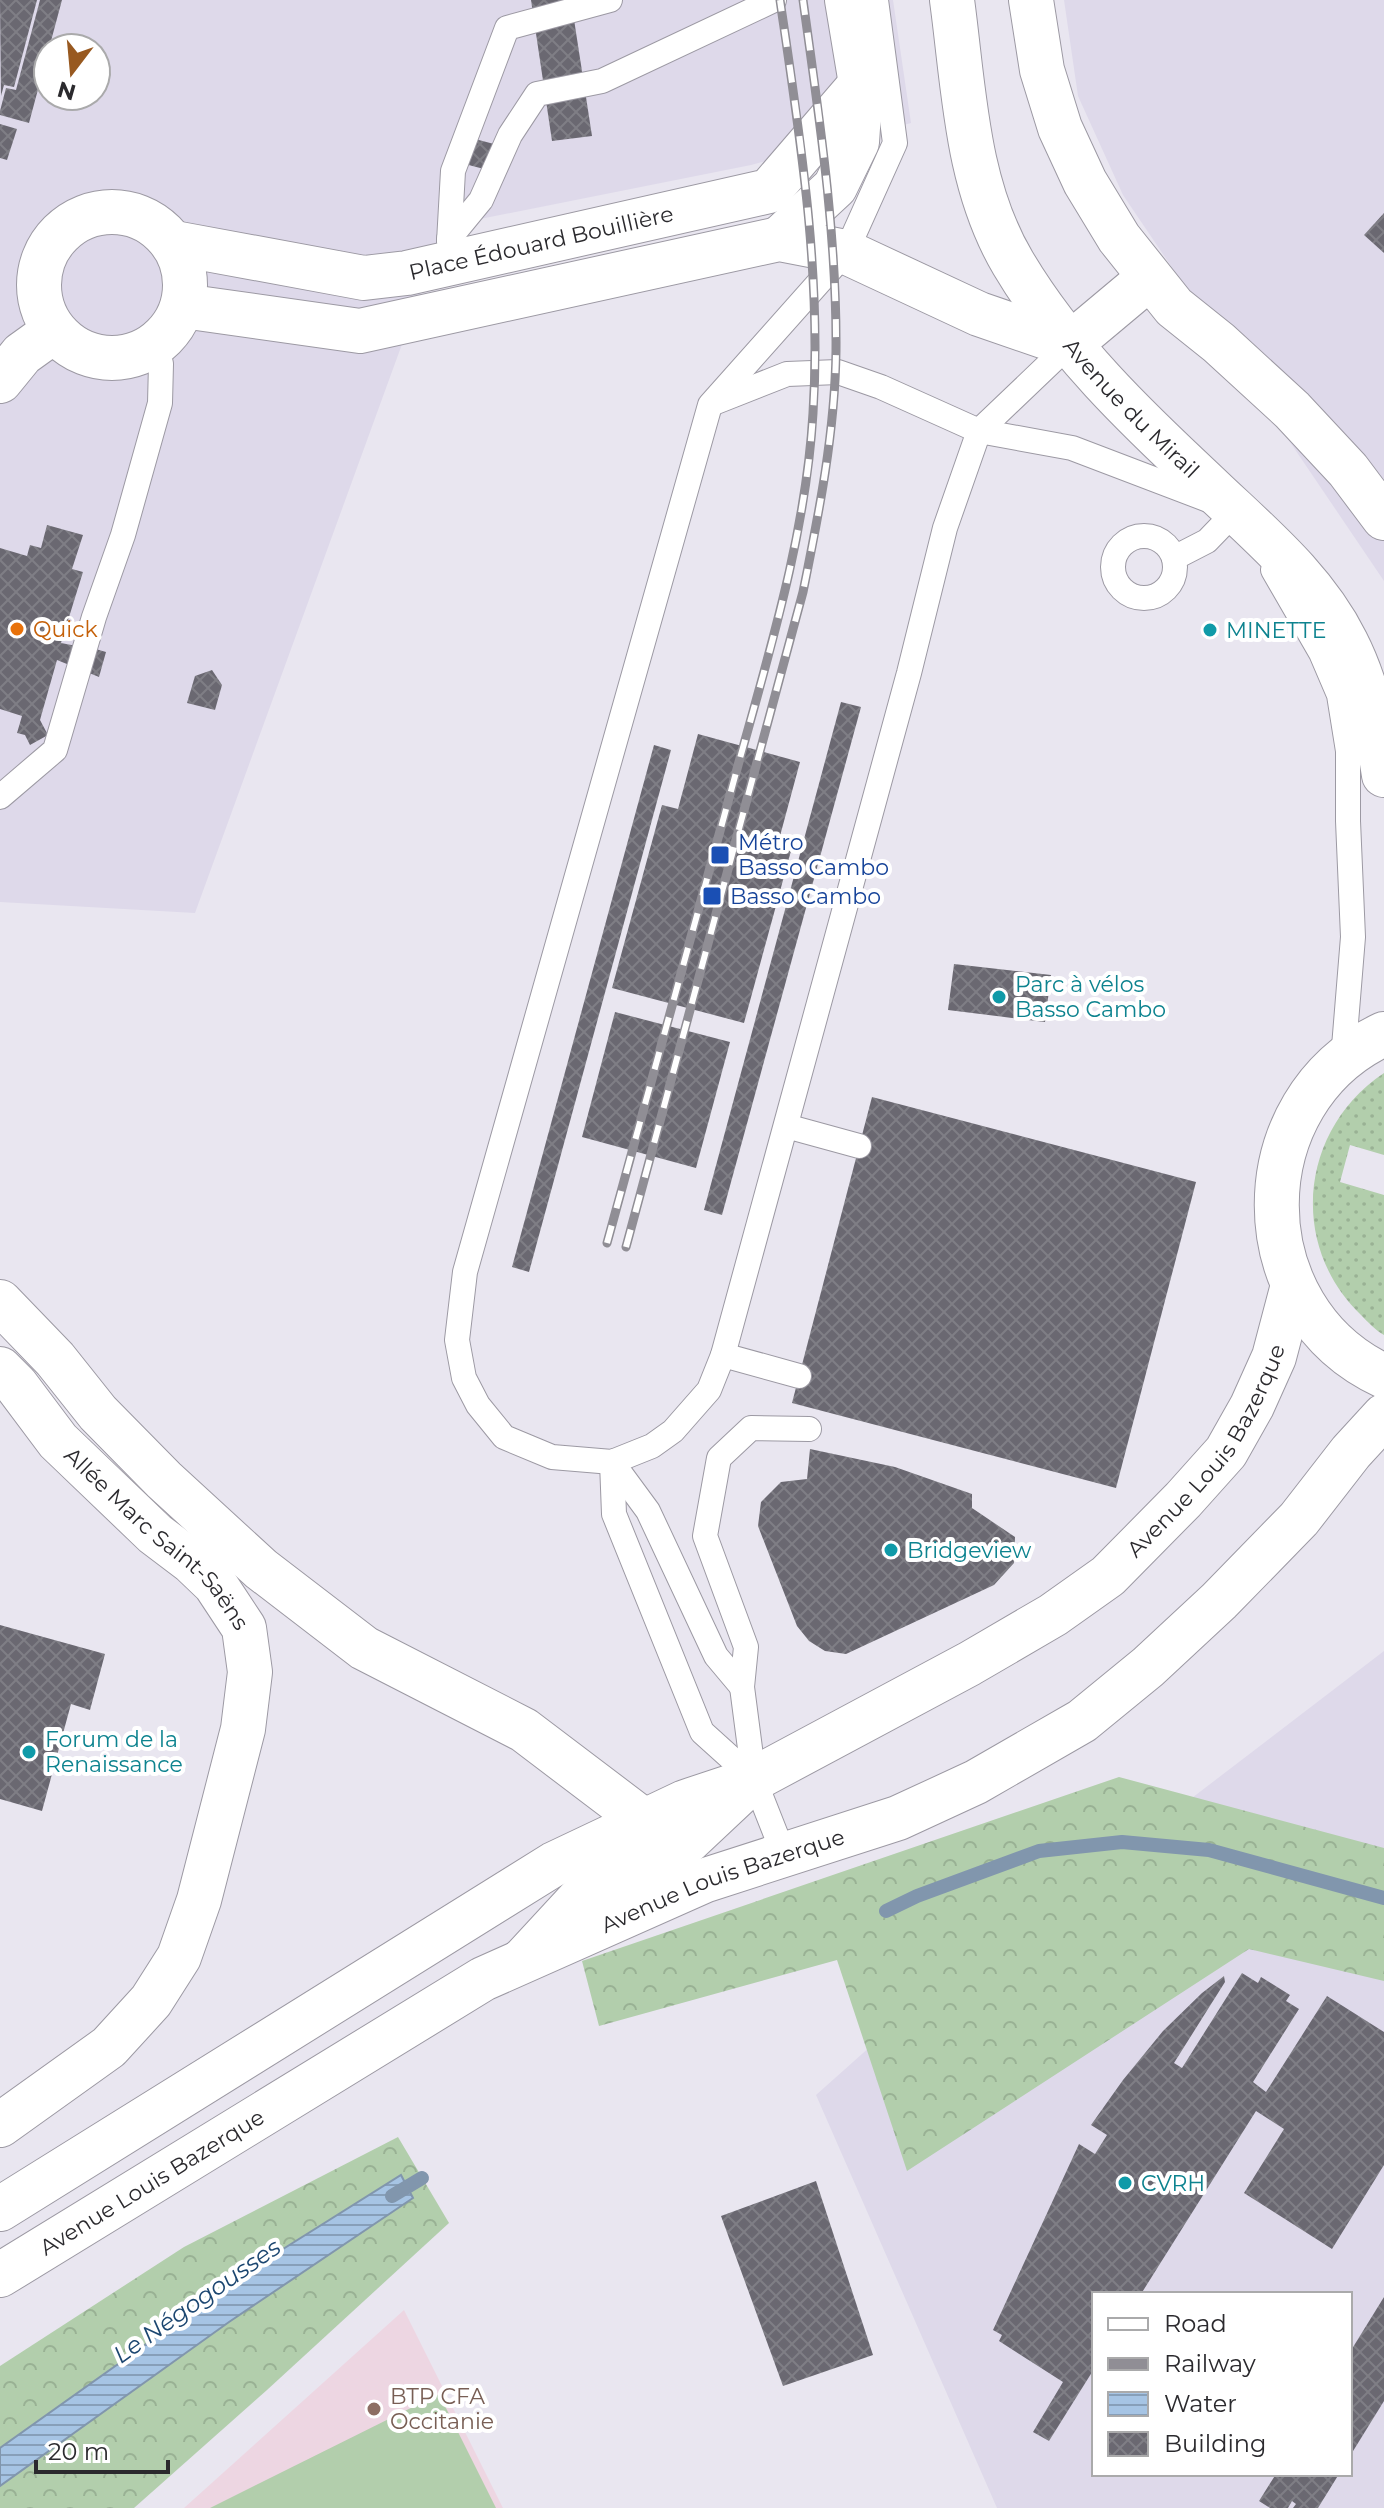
<svg xmlns="http://www.w3.org/2000/svg" width="1384" height="2508" font-family="Montserrat,sans-serif">
	<style>
		.built { fill: #ded9ea; fill-rule: evenodd }
		.education { fill: #edd6e2 }
		.grass { fill: url(#grass-dots) }
		.forest { fill: url(#forest-crowns) }
		.pitch { fill: #b2ceac }
		.water { fill: url(#water-rules); stroke: #8196ad; stroke-width: 2 }
		.lines { fill: none; stroke-linecap: round; stroke-linejoin: round }
		.stream { stroke: #8196ad; stroke-width: 14 }
		.building { fill: url(#building-cross-hatch) }
		.lane-casing { stroke: #9c99a3; stroke-width: 26 }
		.street-casing { stroke: #9c99a3; stroke-width: 46 }
		.secondary-casing { stroke: #9c99a3; stroke-width: 46 }
		.lane { stroke: #fff; stroke-width: 24 }
		.street { stroke: #fff; stroke-width: 44 }
		.secondary { stroke: #fff; stroke-width: 44 }
		.rail-casing { stroke: #908e95; stroke-width: 9 }
		.rail { stroke: #fff; stroke-width: 6; stroke-dasharray: 18; stroke-linecap: butt }
		.food-dot { fill: #e8710a; stroke: #fff; stroke-width: 3 }
		.culture-dot { fill: #0f9aa8; stroke: #fff; stroke-width: 3 }
		.transit-dot { fill: #1a4fb4; stroke: #fff; stroke-width: 3 }
		.education-dot { fill: #8d6e63; stroke: #fff; stroke-width: 3 }
		.labels { text-anchor: middle; stroke-width: 8; stroke-linejoin: round; paint-order: stroke }
		.street-label { font-size: 22px; fill: #2b2a2e; stroke: #fff }
		.food-label { font-size: 22px; fill: #c56008; stroke: #fff; text-anchor: start }
		.culture-label { font-size: 22px; fill: #0d838f; stroke: #fff; text-anchor: start }
		.transit-label { font-size: 22px; fill: #164399; stroke: #fff; text-anchor: start }
		.education-label { font-size: 22px; fill: #785e54; stroke: #fff; text-anchor: start }
		.water-label { font-size: 24px; font-style: italic; fill: #1b4670; stroke: #fff }
	</style>
	<defs>
		<pattern id="grass-dots" width="8" height="8" patternUnits="userSpaceOnUse" patternTransform="scale(2)"><rect width="8" height="8" fill="#b2ceac"/><path d="M2 2h.1M6 6h.1" fill="none" stroke="#99b194" stroke-width="1.8" stroke-linecap="round"/></pattern>
		<pattern id="forest-crowns" width="20" height="18" patternUnits="userSpaceOnUse" patternTransform="scale(2)"><rect width="20" height="18" fill="#b2ceac"/><path d="M2 6a3 3 0 1 1 6 0M12 15a3 3 0 1 1 6 0" fill="none" stroke="#99b194"/></pattern>
		<pattern id="water-rules" width="6" height="5" patternUnits="userSpaceOnUse" patternTransform="scale(2)"><rect width="6" height="5" fill="#a6c4e4"/><path d="M0 2.5h6" fill="none" stroke="#879fb9"/></pattern>
		<pattern id="building-cross-hatch" width="8" height="8" patternUnits="userSpaceOnUse" patternTransform="scale(2)"><rect width="8" height="8" fill="#6a6871"/><path d="M0 0l8 8M0 8l8-8" fill="none" stroke="#7f7e85"/></pattern>
	</defs>
	<rect width="100%" height="100%" fill="#e9e6f0"/>
	<g class="built">
		<path d="M0 0H893L911 123 751 165 445 226 195 913 0 902ZM48 48H96V96H48Z"/>
		<polygon points="1064,0 1384,0 1384,581 1123,195 1078,96"/>
		<path d="M1384 1651V2508H997L816 2095 890 2029ZM1094 2294H1350V2474H1094Z"/>
	</g>
	<polygon class="education" points="404,2310 503,2508 184,2508"/>
	<path class="grass" d="M1384 1073V1155L1350 1145 1340 1182 1384 1195V1335C1375 1330 1368 1322 1361 1315 1288 1245 1300 1129 1384 1073Z"/>
	<g class="forest">
		<polygon points="1119,1777 1384,1848 1384,1981 1249,1949 907,2171 837,1960 599,2026 582,1961"/>
		<polygon points="398,2137 449,2223 267,2390 134,2508 0,2508 0,2366 184,2247"/>
	</g>
	<polygon class="pitch" points="439,2394 496,2508 210,2508"/>
	<polygon class="water" points="401,2175 413,2198 229,2322 0,2486 0,2448 256,2266"/>
	<g class="lines">
		<g class="stream">
			<polyline points="886,1911 917,1896 1039,1851 1122,1842 1209,1850 1384,1898"/>
			<polyline points="392,2196 422,2178"/>
		</g>
	</g>
	<g class="building">
		<polygon points="0,0 37,0 14,87 4,85 1,96"/>
		<polygon points="40,0 62,0 29,123 0,115 0,111 6,88 16,90"/>
		<polygon points="531,0 571,0 592,136 552,141"/>
		<polygon points="0,124 17,129 7,160 0,158"/>
		<polygon points="456,134 494,144 488,170 449,160"/>
		<polygon points="1384,213 1384,253 1364,235"/>
		<polygon points="47,525 83,535 72,569 83,572 61,643 82,647 82,645 106,652 99,677 57,660 40,720 48,735 30,745 25,735 17,733 22,716 0,709 0,548 27,556 30,545 41,548"/>
		<polygon points="1212,621 1216,635 1208,638 1203,624"/>
		<polygon points="212,670 222,685 215,710 187,703 195,676"/>
		<polygon points="841,702 861,707 722,1215 704,1210"/>
		<polygon points="698,734 800,762 780,836 794,840 744,1023 612,988 662,805 678,809"/>
		<polygon points="654,745 671,750 529,1272 512,1267"/>
		<polygon points="954,964 1051,975 1045,1022 948,1010"/>
		<polygon points="615,1012 730,1042 696,1168 582,1137"/>
		<polygon points="872,1097 1196,1182 1116,1488 792,1403"/>
		<polygon points="810,1449 895,1467 972,1494 972,1508 1015,1537 1014,1563 994,1585 846,1654 825,1651 809,1641 797,1626 758,1526 761,1502 781,1482 807,1479"/>
		<polygon points="0,1625 105,1654 90,1710 71,1704 42,1811 0,1799"/>
		<polygon points="1242,1973 1258,1983 1261,1977 1290,1995 1286,2001 1299,2009 1253,2082 1266,2092 1327,1996 1384,2032 1384,2165 1332,2249 1244,2193 1284,2129 1256,2111 1141,2294 1094,2294 1094,2369 1049,2441 1033,2432 1063,2382 999,2341 1002,2335 993,2330 1079,2144 1095,2154 1107,2135 1091,2125 1123,2080 1163,2031 1202,1993 1224,1976 1225,1982 1174,2063 1182,2068"/>
		<polygon points="816,2181 873,2355 783,2386 721,2216"/>
		<polygon points="1384,2297 1384,2401 1350,2456 1350,2352"/>
		<polygon points="1276,2474 1339,2474 1318,2508 1293,2508 1296,2504 1292,2501 1288,2508 1270,2508 1259,2501"/>
	</g>
	<g class="lines">
		<defs>
			<g id="lane">
				<polyline points="876,0 895,143 846,252 710,405 465,1272 457,1340 464,1378 478,1405 504,1437 552,1457 612,1462 652,1446 673,1431 709,1390 723,1355 909,673 945,528 979,431 1069,345"/>
				<polyline points="449,239 481,200 510,135 537,94 602,81 774,0"/>
				<polyline points="449,242 453,171 507,28 610,0"/>
				<polyline points="716,402 787,374 838,372 881,387 979,431 1072,448 1211,501"/>
				<circle cx="1144" cy="567" r="31"/>
				<polyline points="1174,558 1207,541 1236,511"/>
				<polyline points="1273,570 1321,653 1339,695 1348,751 1348,821 1353,937 1343,1059"/>
				<polyline points="0,797 55,750 94,617 123,535 160,403 161,364 156,344"/>
				<polyline points="786,1126 859,1146"/>
				<polyline points="723,1355 799,1376"/>
				<polyline points="612,1462 614,1514 702,1732 754,1779"/>
				<polyline points="612,1462 648,1511 716,1656 742,1687"/>
				<polyline points="784,1855 754,1779 742,1687 746,1647 705,1536 719,1458 751,1428 809,1429"/>
			</g>
			<g id="street">
				<circle cx="112" cy="285" r="73"/>
				<polyline points="779,239 835,187 857,142 861,84 847,0"/>
				<path id="s1" d="M174 243 364 278 407 273 769 191 861 84"/>
				<polyline points="183,306 360,331 779,239 846,252 979,314 1069,345 1149,278"/>
				<polyline points="0,381 22,354 54,331"/>
				<polyline points="524,1959 587,1891 688,1841 754,1779"/>
			</g>
			<g id="secondary">
				<path id="s2" d="M952 0C964 88 966 184 1013 263 1064 349 1135 417 1207 484 1258 533 1314 578 1346 642 1367 683 1377 730 1384 775"/>
				<polyline points="1031,0 1042,70 1060,128 1085,182 1119,238 1174,307 1219,343 1292,410 1348,470 1384,518"/>
				<path d="M1384 1034C1241 1100 1241 1310 1384 1376"/>
				<polyline points="0,1302 55,1359 98,1413 164,1480 261,1569 364,1648 524,1730 644,1821"/>
				<path id="s3" d="M0 1369 16 1385 58 1441 155 1534 192 1562 215 1584 244 1628 250 1672 243 1729 199 1900 179 1957 151 2001 109 2047 0 2125"/>
				<path id="s4" d="M0 2209 554 1864 685 1802 754 1779 969 1664 1053 1615 1108 1576 1183 1500 1226 1452 1252 1406 1274 1357 1293 1285"/>
				<path id="s5" d="M0 2275 483 1979 706 1880 898 1818 976 1782 1082 1721 1148 1667 1219 1601 1299 1519 1351 1452 1384 1416"/>
			</g>
		</defs>
		<use href="#lane" class="lane-casing"/>
		<use href="#street" class="street-casing"/>
		<use href="#secondary" class="secondary-casing"/>
		<use href="#lane" class="lane"/>
		<use href="#street" class="street"/>
		<use href="#secondary" class="secondary"/>
		<defs>
			<g id="rail">
				<path d="M607 1243C650 1085 694 927 737 769 769 653 806 534 813 413 822 274 800 137 780 0"/>
				<path d="M626 1247 803 592C819 513 835 432 836 351 837 234 819 116 803 0"/>
			</g>
		</defs>
		<use href="#rail" class="rail-casing"/>
		<use href="#rail" class="rail"/>
	</g>
	<circle class="food-dot" cx="17" cy="629" r="8"/>
	<g class="culture-dot">
		<circle cx="1210" cy="630" r="8"/>
		<circle cx="999" cy="997" r="8"/>
		<circle cx="891" cy="1550" r="8"/>
		<circle cx="29" cy="1752" r="8"/>
		<circle cx="1125" cy="2183" r="8"/>
	</g>
	<g class="transit-dot">
		<rect x="710" y="845" width="20" height="20" rx="4"/>
		<rect x="702" y="886" width="20" height="20" rx="4"/>
	</g>
	<circle class="education-dot" cx="374" cy="2409" r="8"/>
	<g class="labels">
		<g class="street-label">
			<text dy="8" stroke="none"><textPath href="#s1" startOffset="374">Place Édouard Bouillière</textPath></text>
			<text dy="8" stroke="none"><textPath href="#s2" startOffset="460">Avenue du Mirail</textPath></text>
			<text dy="8" stroke="none"><textPath href="#s4" startOffset="1440">Avenue Louis Bazerque</textPath></text>
			<text dy="8" stroke="none"><textPath href="#s3" startOffset="232">Allée Marc Saint-Saëns</textPath></text>
			<text dy="8" stroke="none"><textPath href="#s5" startOffset="826">Avenue Louis Bazerque</textPath></text>
			<text dy="8" stroke="none"><textPath href="#s5" startOffset="178">Avenue Louis Bazerque</textPath></text>
		</g>
		<g class="food-label">
			<text x="33" y="637">Quick</text>
		</g>
		<g class="culture-label">
			<text x="1226" y="638">MINETTE</text>
			<text x="1015" y="992">Parc à vélos<tspan x="1015" dy="25">Basso Cambo</tspan></text>
			<text x="907" y="1558">Bridgeview</text>
			<text x="45" y="1747">Forum de la<tspan x="45" dy="25">Renaissance</tspan></text>
			<text x="1141" y="2191">CVRH</text>
		</g>
		<g class="transit-label">
			<text x="738" y="850">Métro<tspan x="738" dy="25">Basso Cambo</tspan></text>
			<text x="730" y="904">Basso Cambo</text>
		</g>
		<g class="education-label">
			<text x="390" y="2404">BTP CFA<tspan x="390" dy="25">Occitanie</tspan></text>
		</g>
		<g class="water-label">
			<text transform="translate(197 2301) rotate(-35)" y="8">Le Négogousses</text>
		</g>
	</g>
	<rect x="1092" y="2292" width="260" height="184" fill="#ffffff" stroke="#aaaaab" stroke-width="2"/>
	<rect x="1108" y="2318" width="40" height="12" fill="#ffffff" stroke="#aaaaab" stroke-width="2"/>
	<text x="1164" y="2332" font-size="24" fill="#2b2a2e">Road</text>
	<rect x="1108" y="2358" width="40" height="12" fill="#908e95" stroke="#aaaaab" stroke-width="2"/>
	<text x="1164" y="2372" font-size="24" fill="#2b2a2e">Railway</text>
	<rect x="1108" y="2392" width="40" height="24" fill="url(#water-rules)" stroke="#aaaaab" stroke-width="2"/>
	<text x="1164" y="2412" font-size="24" fill="#2b2a2e">Water</text>
	<rect x="1108" y="2432" width="40" height="24" fill="url(#building-cross-hatch)" stroke="#aaaaab" stroke-width="2"/>
	<text x="1164" y="2452" font-size="24" fill="#2b2a2e">Building</text>
	<g transform="translate(72 72) rotate(196)"><circle r="38" fill="#ffffff" stroke="#aaaaab" stroke-width="2"/>
	<path d="M0-6L14 30L0 20L-14 30Z" fill="#985920"/>
	<text y="-12" font-size="22" font-weight="bold" text-anchor="middle" fill="#2b2a2e">N</text>
	</g>
	<path d="M36 2460v12h132v-12" fill="none" stroke="#2b2a2e" stroke-width="4"/>
	<text x="48" y="2460" font-size="24" fill="#2b2a2e" stroke="#ffffff" stroke-width="6" paint-order="stroke">20 m</text>
</svg>
